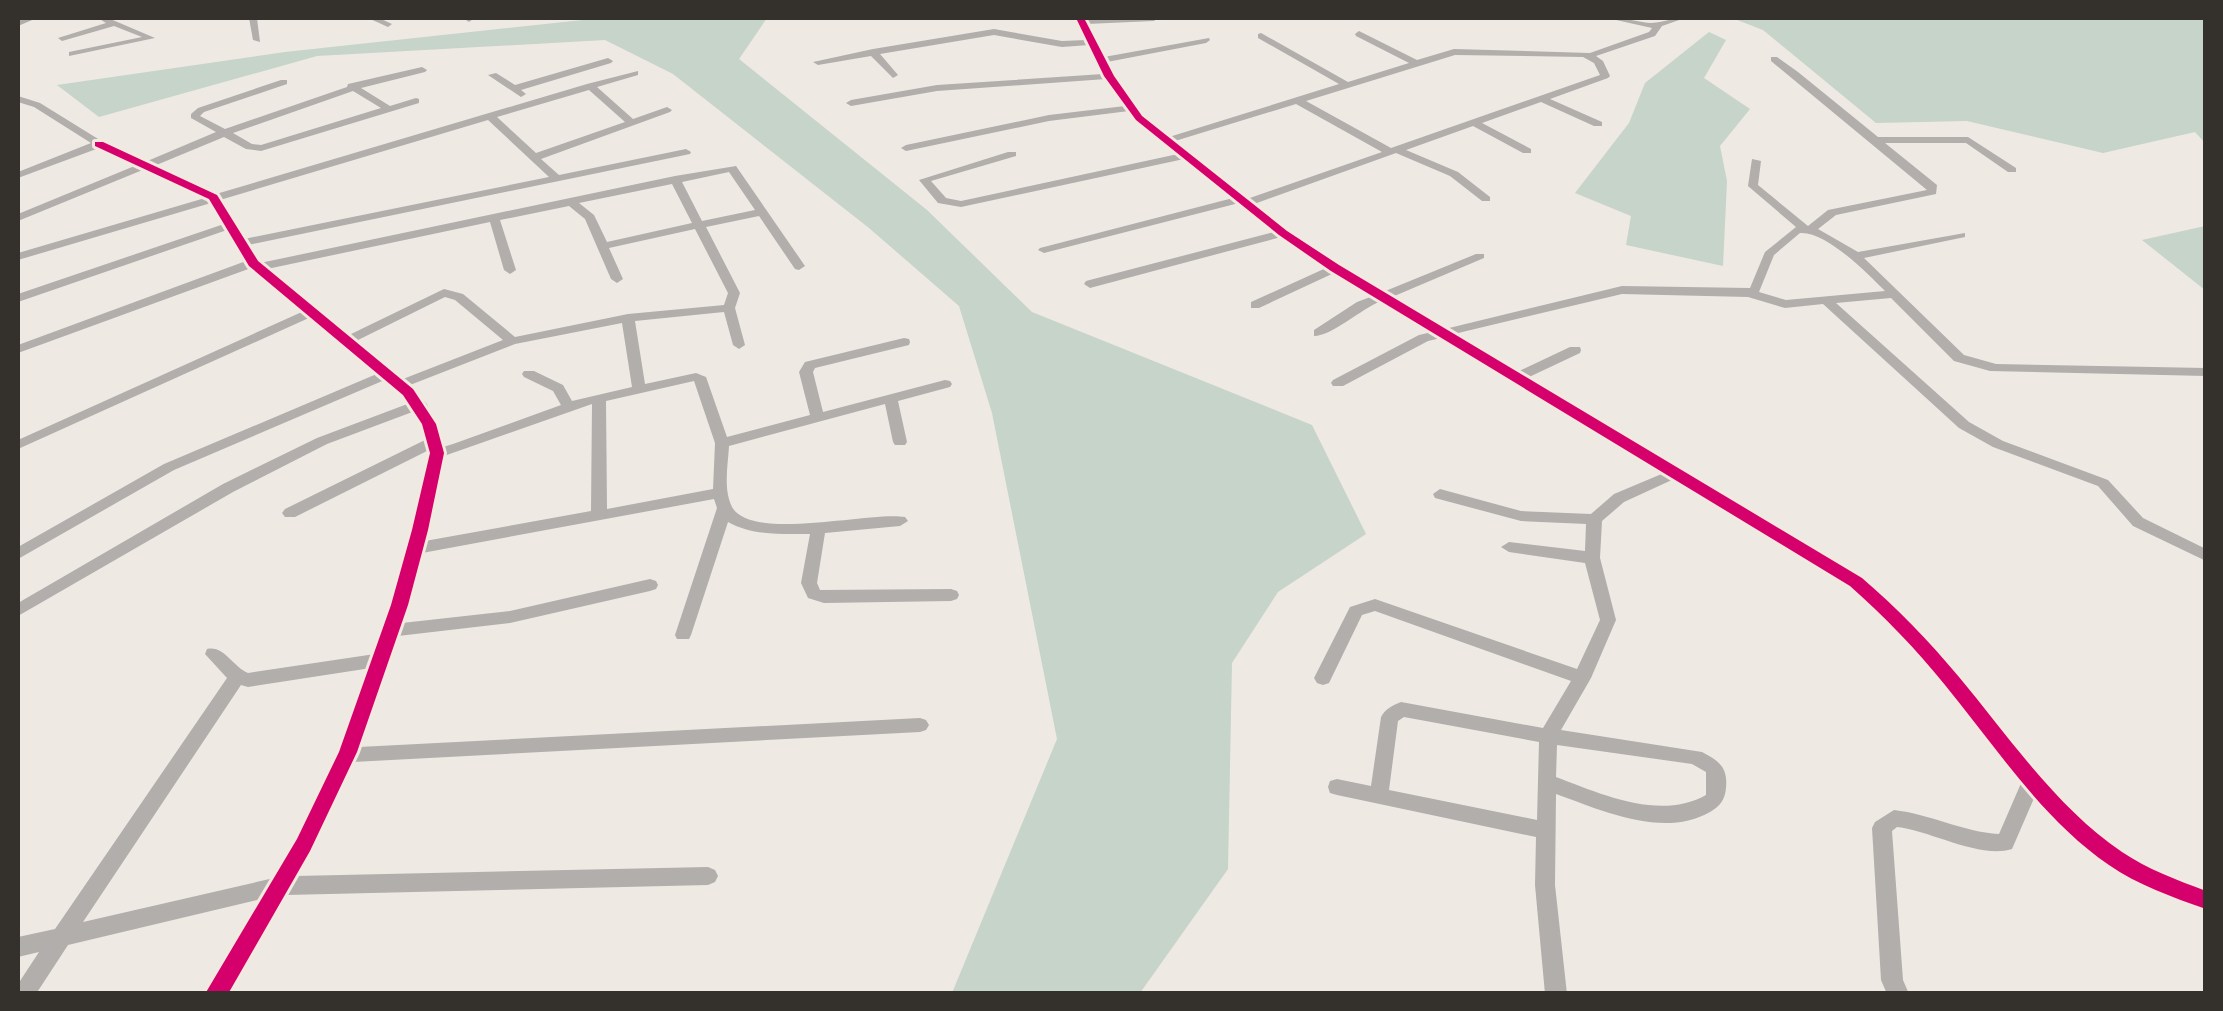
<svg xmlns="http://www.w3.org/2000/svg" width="2223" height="1011" font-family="Roboto,sans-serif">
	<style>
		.green { fill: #c6d4c9 }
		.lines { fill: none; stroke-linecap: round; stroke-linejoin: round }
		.minor { fill: #b1aeac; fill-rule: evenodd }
		.highway { fill: #aeada8; fill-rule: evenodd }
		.cycleway-casing { stroke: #f2e9df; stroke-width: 6 }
		.cycleway { fill: #d6006c; fill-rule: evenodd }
	</style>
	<rect width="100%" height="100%" fill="#eee9e3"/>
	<g class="green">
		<polygon points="601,18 767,18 739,59 927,210 1032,312 1312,425 1366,534 1278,592 1232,663 1228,869 1140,993 952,993 1057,739 992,413 959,306 869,228 673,74 605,40 317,56 99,117 57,85 285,52"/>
		<polygon points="1732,18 2205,18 2205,143 2195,132 2103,153 1967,121 1876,123 1763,30"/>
		<polygon points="1709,32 1726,40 1704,78 1750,109 1720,146 1727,181 1723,266 1626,245 1631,216 1575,193 1629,123 1645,83"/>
		<polygon points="2205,226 2205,290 2142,240"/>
	</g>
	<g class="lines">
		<g class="minor">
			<polygon points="98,18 108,18 155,38 69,56 69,52 142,37 114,26 62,41 58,38 106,23"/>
			<polygon points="249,18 257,18 260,42 253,40"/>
			<polygon points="368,18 379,18 392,24 388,27"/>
			<polygon points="463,18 472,18 473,19 469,22"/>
			<path d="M1076 18H1158L1154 21 1087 24 1104 57 1209 38 1210 40 1206 43 1107 62 1142 116 1169 137 1339 84 1258 38V34L1261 33 1348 82 1409 63 1356 36 1355 34 1359 31 1417 60 1454 49 1590 53 1649 32 1652 28 1616 20 1615 18C1627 18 1638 22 1650 23 1660 23 1673 18 1685 18L1662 26 1655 36 1596 56 1603 61 1610 76 1608 78 1550 99 1602 122V126H1594L1541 102 1482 123 1531 149V153H1523L1473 126 1406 150 1458 172 1490 197V201H1482L1450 176 1396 153 1254 204 1287 231 1383 292 1476 254H1484V258L1392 297 1445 329 1622 286 1750 288 1765 252 1796 227 1748 186 1752 159 1761 161 1758 185 1808 226 1828 210 1927 190 1771 61V57H1777L1798 72 1878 137H1968L2016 168V172H2008L1966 143H1885L1937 185 1936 194 1836 215 1818 229 1858 252 1965 233V237L1864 258 1964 355 1996 364 2206 368V376L1990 371 1954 361 1891 298 1836 303 1969 422 2003 441 2108 480 2143 518 2206 549V561L2133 526 2098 486 1993 447 1959 428 1823 304 1785 308 1748 297 1622 294 1454 334 1517 372 1570 347H1580L1581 350 1580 353 1527 378 1677 467 1683 469 1685 472C1722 494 1759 517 1796 539 1831 560 1866 579 1896 608 1976 683 2030 790 2123 852 2148 869 2177 880 2206 891V909C2173 897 2140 885 2111 866 2082 847 2058 821 2035 796L2012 849C1979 859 1932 831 1897 827L1892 831 1903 980 1909 994H1887L1881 980 1872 828 1875 822 1894 810C1930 814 1963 832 1999 834L2022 781 1916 650 1885 617 1850 586 1674 479 1624 502 1602 521 1600 558 1616 620 1591 678 1561 730 1702 752C1719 761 1728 767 1726 788 1725 800 1720 806 1710 812 1663 839 1601 810 1556 794L1555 885 1567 994H1545L1535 885 1536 837 1337 795 1330 793 1328 787 1330 781 1337 779 1371 786 1381 717C1385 709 1393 705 1401 702L1543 728 1571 681 1375 611 1362 615 1329 683 1323 685 1317 683 1314 678 1350 607 1375 599 1577 669 1600 620 1585 563 1509 552 1501 547 1509 542 1585 551 1586 524 1521 521 1435 498 1433 494 1440 489 1521 511 1591 514 1614 494 1664 473 1441 338 1428 341 1343 386H1333L1331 383 1333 380 1419 335 1432 332 1381 301C1361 309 1332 336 1314 336V330L1357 302 1373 296 1334 273 1259 308H1251V302L1326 268 1281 237 1090 288 1084 284 1086 281 1274 232 1239 203 1044 253 1038 250 1040 248 1233 198 1184 159 961 207 938 203 919 180 1008 152H1016V156L931 181 946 198 961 201 1178 154 1161 143 1129 111 1049 121 906 151 901 148 906 145 1049 115 1125 106 1106 79 937 91 851 106 846 103 851 100 937 85 1103 74 1089 45 1062 47 994 35 880 54 898 75 893 78 871 56 818 65 813 62 873 49 994 29 1062 41 1086 40ZM1455 55 1583 57 1594 63 1600 75 1391 148 1306 101ZM1296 104 1382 152 1247 199 1175 141ZM1800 233C1826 231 1867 273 1885 291L1786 300 1759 292 1774 255ZM1404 717 1539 742 1537 820 1389 790 1398 721ZM1557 745 1692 764 1706 772V795C1660 821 1601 794 1556 777Z"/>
			<polygon points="608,58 613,61 611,63 521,90 526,94 521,97 488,75 496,73 515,85"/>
			<path d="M422 67 427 70 425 72 361 88 390 106 416 98 419 99V103L261 151 246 149 224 137 154 166 216 194 587 84 638 71V75L597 87 633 119 667 107 672 110 670 112 541 159 559 175 686 149 691 152 690 154 248 245 260 263 675 176 736 166 805 266 799 270 795 269 759 216 706 227 740 293 735 308 745 345 739 349 733 345 724 312 635 321 645 384 696 373 706 377 727 437 810 415 799 372 805 362 904 338 909 339 910 342 909 345 815 368 813 372 823 412 945 380 950 381 952 384 950 387 898 401 907 442 905 445H895L893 442 885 404 729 446C728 465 723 489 732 507 751 542 871 511 905 517L908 521 900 526 825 533 817 583 820 590 951 589 957 591 959 595 957 599 951 601 824 603 808 598 801 583 810 534C782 534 753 536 728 522L691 635 689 639H677L675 635 717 508 714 499 422 553 402 623 510 611 650 579 656 581 658 585 656 589 650 591 510 623 398 636 359 747 920 718 926 720 929 725 926 730 920 732 353 762 296 876 708 867 715 870 718 876 715 882 708 885 286 895 228 994H205L261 899 68 945 36 994H18V984L39 952 18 957V937L55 929 227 678 205 654 207 649C224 645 233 667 248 673L375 654 402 567 430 453 429 450 295 517H285L282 513 285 509 427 439 415 411 327 444 233 492 18 616V603L223 484 317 438 410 403 387 379 174 470 18 559V547L164 464 379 373 311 317 18 449V440L304 311 251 268 18 353V345L246 261 227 230 18 302V294L224 224 211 203 18 260V253L205 198 145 169 18 221V214L137 165 99 148 18 178V172L91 143 34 107 18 102V96L40 103 103 142 145 162 216 132 191 118V114L198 108 281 80H287V84L204 112 200 116 225 129 347 87 348 84ZM589 90 625 122 536 153 497 117ZM353 91 381 108 261 145 252 144 233 133ZM488 120 549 177 244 239 220 200ZM729 172 755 210 702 221 682 182ZM672 184 692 223 607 242 594 215 579 203ZM569 206 585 219 611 279 617 283 623 279 609 248 695 229 728 293 724 305 628 314 515 337 463 294 444 289 349 335 267 269 490 222 504 270 510 274 516 270 500 220ZM445 297 455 300 503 340 403 379 356 341ZM622 323 632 387 572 401 563 385 534 371H524L522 374 524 377 553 391 561 405 453 444 443 447 427 404 410 385 515 344ZM694 381 715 443 713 489 607 509 606 401ZM592 404 591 511 425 541 444 456ZM371 668 325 783 274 878 83 922 241 685 248 687Z"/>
		</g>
		<polygon class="highway" points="18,18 37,18 18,26"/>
		<defs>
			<g id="cycleway">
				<path d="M1076 18H1084L1114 76 1142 116 1287 231 1339 265 1862 578C1897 608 1929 641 1959 677 2009 737 2056 807 2122 852 2147 869 2177 880 2206 891V909C2172 897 2138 885 2109 865 2042 819 1996 747 1945 685 1916 649 1885 617 1850 586L1331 271 1279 235 1136 120 1104 76Z"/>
				<polygon points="95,142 103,142 217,195 258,261 413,389 436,424 444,453 428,530 408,605 357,752 310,851 228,994 205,994 297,839 339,752 391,605 412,530 430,453 422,424 403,395 249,266 209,199 95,146"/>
			</g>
		</defs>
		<use href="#cycleway" class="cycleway-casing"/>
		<use href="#cycleway" class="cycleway"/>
	</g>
	<rect width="2223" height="1011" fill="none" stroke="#34312d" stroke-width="40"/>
</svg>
